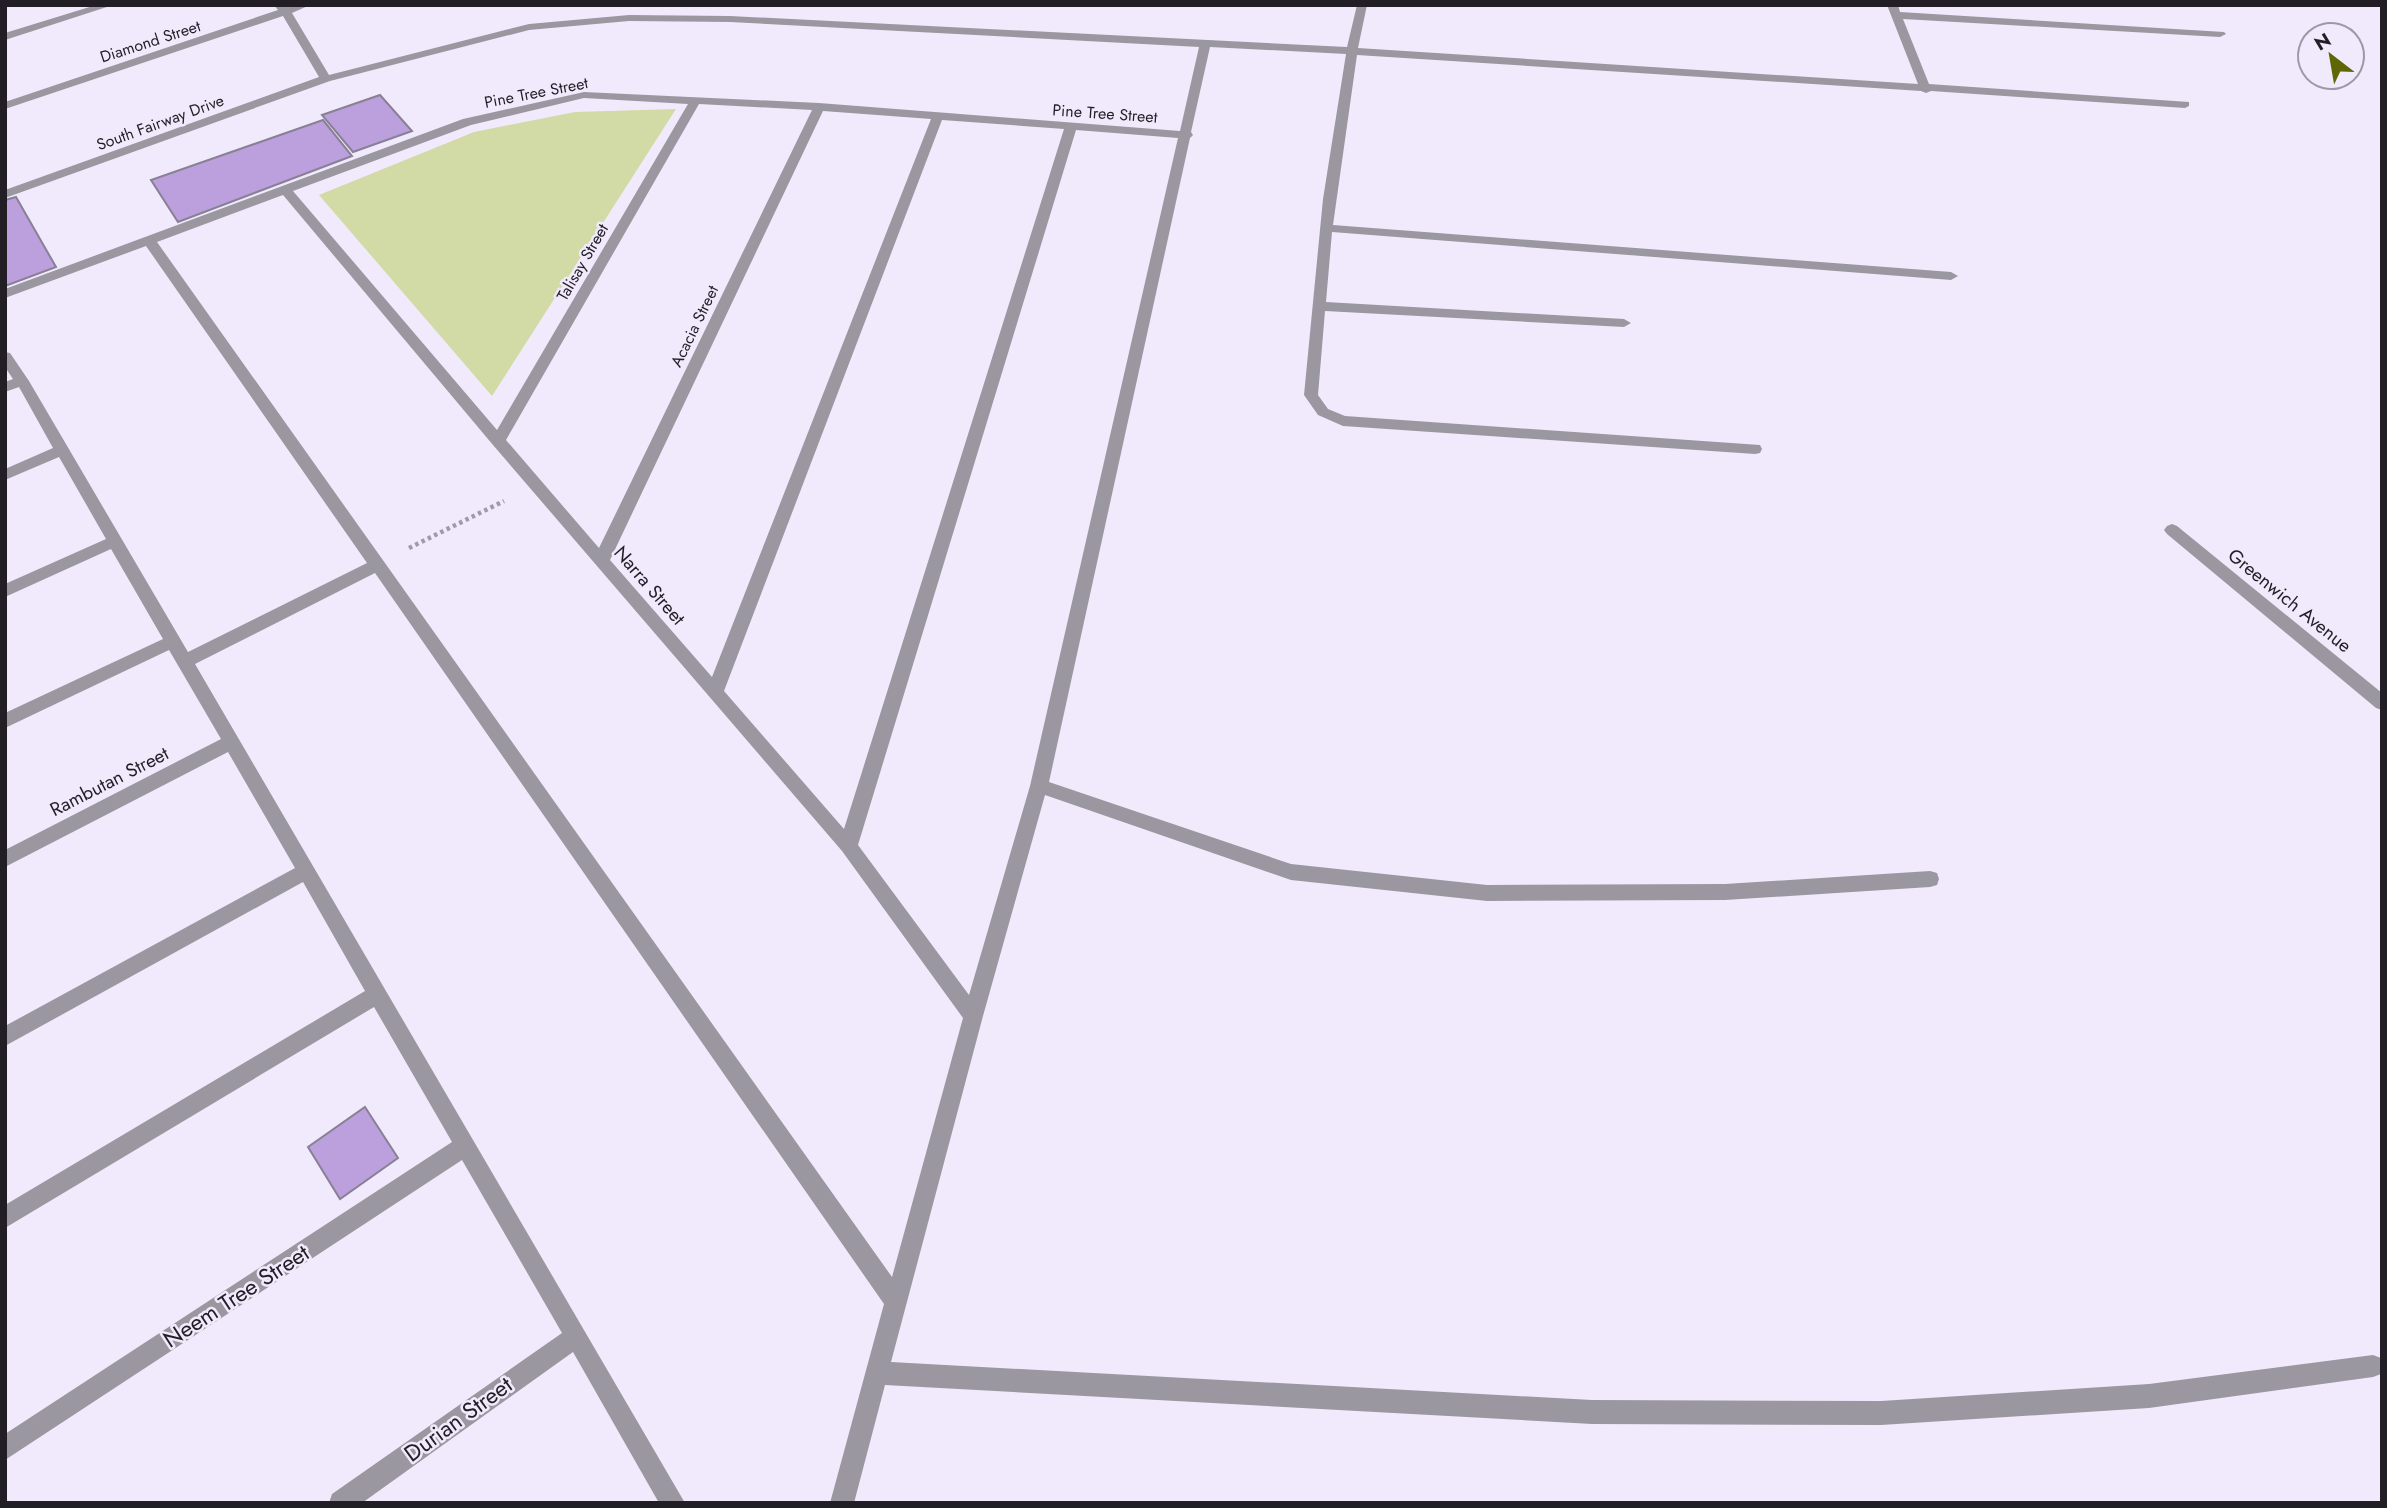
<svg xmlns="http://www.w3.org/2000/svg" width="2387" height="1508" font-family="Jost,sans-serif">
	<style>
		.green { fill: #d2daa5 }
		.building { fill: #bba0dd; stroke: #888094; stroke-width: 2 }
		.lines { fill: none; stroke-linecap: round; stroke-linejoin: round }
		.path { stroke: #a09aa8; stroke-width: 4.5; stroke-dasharray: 3.5 3.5; stroke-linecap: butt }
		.minor { fill: #9b97a0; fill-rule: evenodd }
		.labels { text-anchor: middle; stroke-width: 5; stroke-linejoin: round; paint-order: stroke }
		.far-street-label { font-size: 16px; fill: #221e26; stroke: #f1eafc }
		.street-label { font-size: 19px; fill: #221e26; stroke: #f1eafc }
		.near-street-label { font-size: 23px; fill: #221e26; stroke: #f1eafc }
	</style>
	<rect width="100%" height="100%" fill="#f1eafc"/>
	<polygon class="green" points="676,109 492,396 319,195 474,132 575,112"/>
	<g class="building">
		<polygon points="380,95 412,131 353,152 322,115"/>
		<polygon points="323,120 352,156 178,222 151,180"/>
		<polygon points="16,197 56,267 5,286 5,200"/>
		<polygon points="365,1107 398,1158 340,1199 308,1147"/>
	</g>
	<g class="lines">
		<polyline class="path" points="409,548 504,501"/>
		<g class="minor">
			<polygon points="96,5 113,5 5,40 5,33"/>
			<path d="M274 5H310L292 13 329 75 529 24 629 15 730 16 1347 47 1357 5H1367L1358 48 1918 84 1887 5H1898L1900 12 2224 32 2226 34 2220 37 1903 19 1929 84 2189 102V106L2185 108 1931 91 1926 93 1921 91 1357 55 1333 225 1951 272 1958 276 1951 280 1332 232 1326 302 1624 319 1631 323 1624 327 1325 311 1318 395 1328 409 1345 416 1760 445 1762 449 1760 453 1755 454 1343 426 1318 415 1304 395 1323 199 1346 54 1210 47 1191 132 1193 135 1190 138 1049 782 1291 864 1487 885 1725 884 1930 871 1937 873 1939 879 1937 885 1930 887 1725 900 1487 901 1291 880 1045 795 983 1016 891 1362 1592 1400 1881 1401 2149 1384 2373 1355 2381 1358V1374L2373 1377 2149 1408 1881 1425 1592 1424 885 1385 854 1503H830L884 1304 375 573 195 664 685 1503H659L573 1352 362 1503H329L332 1494 562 1333 462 1160 5 1460V1434L452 1142 374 1007 5 1228V1205L365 991 303 882 5 1046V1026L295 868 228 752 5 867V850L221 739 169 650 5 728V713L163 639 111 549 5 597V584L106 539 59 457 5 480V469L53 448 19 387 5 392V382L13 379 5 367V352L10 353 29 381 188 652 367 563 146 246 5 298V289L463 119 584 92 819 103 1180 131 1199 47 730 22 629 21 529 30 330 81 5 198V190L319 77 283 16 5 109V102L278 10ZM584 98 688 104 497 430 293 191 471 125ZM699 104 812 110 599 548 506 440ZM823 111 931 119 712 677 610 560ZM942 120 1064 129 844 829 724 691ZM1076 130 1178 138 1030 786 969 995 858 845ZM283 195 493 445 842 851 963 1018 892 1277 157 242Z"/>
			<polygon points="2172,524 2177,526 2382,693 2382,710 2376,708 2167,534 2164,530 2167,526"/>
		</g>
	</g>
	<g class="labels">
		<g class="far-street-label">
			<text transform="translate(150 41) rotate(-18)" y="6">Diamond Street</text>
			<text transform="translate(536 92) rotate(-11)" y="6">Pine Tree Street</text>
			<text transform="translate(1105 113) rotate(4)" y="6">Pine Tree Street</text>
			<text transform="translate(160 122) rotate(-20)" y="6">South Fairway Drive</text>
			<text transform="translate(582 262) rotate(-60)" y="6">Talisay Street</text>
			<text transform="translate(694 326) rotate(-64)" y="6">Acacia Street</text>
		</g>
		<g class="street-label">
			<text transform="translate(650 585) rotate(49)" y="7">Narra Street</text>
			<text transform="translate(2290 600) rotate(39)" y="7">Greenwich Avenue</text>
			<text transform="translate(109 781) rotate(-27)" y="7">Rambutan Street</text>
		</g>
		<g class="near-street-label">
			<text transform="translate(236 1296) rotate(-33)" y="8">Neem Tree Street</text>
			<text transform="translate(458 1419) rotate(-36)" y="8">Durian Street</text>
		</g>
	</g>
	<rect width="2387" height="1508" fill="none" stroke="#221e26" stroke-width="14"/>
	<g transform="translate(2331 56) rotate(329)"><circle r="33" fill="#f1eafc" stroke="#9e98a6" stroke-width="2"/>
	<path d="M0-5L12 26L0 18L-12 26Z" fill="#5e6606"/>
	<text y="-10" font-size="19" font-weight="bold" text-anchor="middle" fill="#221e26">N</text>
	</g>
</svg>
